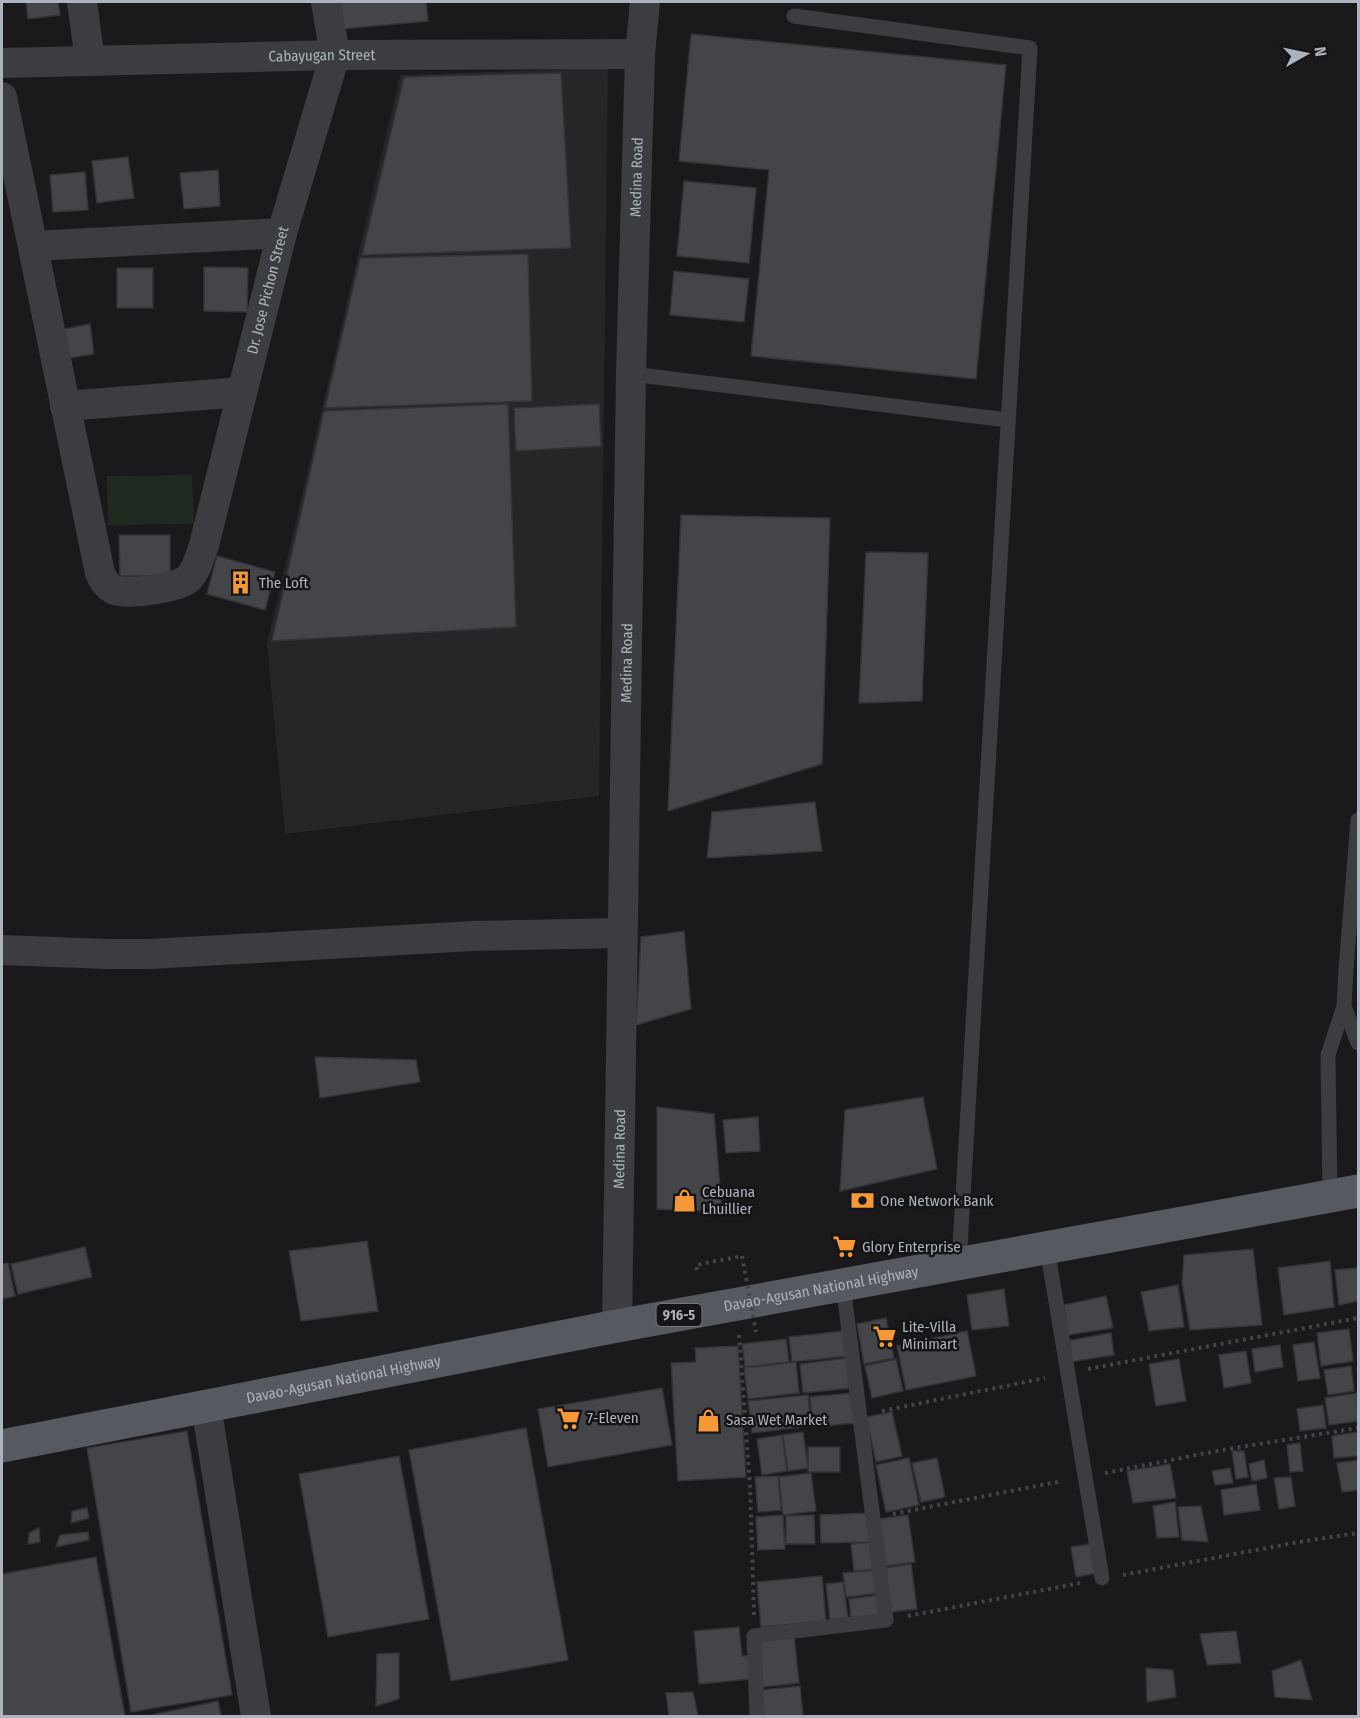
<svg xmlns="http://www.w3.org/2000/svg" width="1360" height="1718" font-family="'Fira Sans Condensed',sans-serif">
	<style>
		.built { fill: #262629 }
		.green { fill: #212a21 }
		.building { fill: #444549; stroke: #343438; stroke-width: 1.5 }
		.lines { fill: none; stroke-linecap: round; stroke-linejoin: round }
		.path { stroke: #414448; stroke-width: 4; stroke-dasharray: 3 4.5; stroke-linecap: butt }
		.lane { stroke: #3b3d41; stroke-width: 15 }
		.street { stroke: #3b3d41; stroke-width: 30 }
		.primary { stroke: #565a60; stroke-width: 33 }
		.path-bridge { stroke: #414448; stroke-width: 4; stroke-dasharray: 3 4.5; stroke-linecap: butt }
		.labels { text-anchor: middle; stroke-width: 5; stroke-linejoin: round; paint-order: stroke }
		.shield { fill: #151517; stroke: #7f848a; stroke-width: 1.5 }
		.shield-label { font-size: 14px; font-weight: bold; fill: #acb3bc }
		.street-label { font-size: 15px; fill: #acb3bc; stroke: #151517 }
		.poi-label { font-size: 15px; fill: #acb3bc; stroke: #151517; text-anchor: start }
	</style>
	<rect width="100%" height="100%" fill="#1a1a1c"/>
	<polygon class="built" points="608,68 599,796 285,834 267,644 400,75"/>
	<polygon class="green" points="192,475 194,524 108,525 107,476"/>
	<g class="building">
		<polygon points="26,2 58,2 60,15 28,19"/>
		<polygon points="339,2 426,2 428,21 342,29"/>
		<polygon points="691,34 1006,65 976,379 751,356 769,170 679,161"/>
		<polygon points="561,73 571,248 362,255 404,77"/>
		<polygon points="128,157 134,198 97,203 92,161"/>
		<polygon points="218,170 220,206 184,209 180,173"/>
		<polygon points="85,172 88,210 53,212 50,175"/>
		<polygon points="684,181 756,188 749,263 677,256"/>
		<polygon points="528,254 532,401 325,408 360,258"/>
		<polygon points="204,267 248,268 247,312 204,311"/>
		<rect x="117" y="268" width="36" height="40"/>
		<polygon points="674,271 749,279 744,322 670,315"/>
		<polygon points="90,324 94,354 69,358 64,329"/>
		<polygon points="508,404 516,627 272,641 324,411"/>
		<polygon points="599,404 601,446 516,451 514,408"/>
		<polygon points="681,515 830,518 822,764 668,811"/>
		<polygon points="119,535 170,535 170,576 120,576"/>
		<polygon points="866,552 928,553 922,701 859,703"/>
		<polygon points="217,556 275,572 265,610 207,594"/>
		<polygon points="815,802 822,851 707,858 712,812"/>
		<polygon points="684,931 691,1009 636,1025 641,937"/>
		<polygon points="315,1057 416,1060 420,1082 320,1098"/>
		<polygon points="923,1097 937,1169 840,1191 845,1110"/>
		<polygon points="657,1107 714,1114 722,1212 657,1209"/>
		<polygon points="758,1117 760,1151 726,1153 723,1120"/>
		<polygon points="367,1241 378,1311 301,1321 289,1251"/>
		<polygon points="85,1247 92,1277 18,1294 11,1264"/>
		<polygon points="1253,1249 1262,1325 1190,1330 1182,1282 1184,1255"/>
		<polygon points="1330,1261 1334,1307 1284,1315 1278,1268"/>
		<polygon points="8,1263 15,1296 2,1299 2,1264"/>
		<polygon points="1358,1268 1358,1301 1339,1305 1335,1270"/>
		<polygon points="1178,1285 1184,1327 1149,1331 1141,1292"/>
		<polygon points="1004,1289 1009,1326 972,1330 967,1295"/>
		<polygon points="1106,1296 1113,1328 1068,1335 1064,1305"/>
		<polygon points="886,1318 894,1358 864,1364 857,1324"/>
		<polygon points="1349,1329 1353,1361 1321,1366 1317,1333"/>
		<polygon points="845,1331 847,1356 792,1362 789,1337"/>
		<polygon points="967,1331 976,1376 906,1390 897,1346"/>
		<polygon points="1111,1333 1114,1355 1070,1362 1066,1341"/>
		<polygon points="786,1339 789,1362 745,1367 742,1344"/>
		<polygon points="1314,1342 1320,1378 1298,1381 1293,1345"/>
		<polygon points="1280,1345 1283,1367 1255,1372 1252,1349"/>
		<polygon points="738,1346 746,1477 678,1481 671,1363 696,1362 695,1348"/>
		<polygon points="1246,1351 1251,1383 1224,1388 1219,1355"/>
		<polygon points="848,1358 851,1388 803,1393 800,1364"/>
		<polygon points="896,1359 903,1391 872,1398 865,1366"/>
		<polygon points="1179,1359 1186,1401 1156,1406 1149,1364"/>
		<polygon points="796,1362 799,1393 748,1399 744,1368"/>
		<polygon points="1351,1366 1354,1391 1328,1395 1324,1370"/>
		<polygon points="662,1388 672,1445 548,1467 538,1409"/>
		<polygon points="852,1393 855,1423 813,1427 810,1397"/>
		<polygon points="1357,1393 1358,1421 1329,1425 1325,1398"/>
		<polygon points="808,1395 811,1426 752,1433 748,1401"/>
		<polygon points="1323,1405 1326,1428 1300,1431 1297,1409"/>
		<polygon points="892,1412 902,1456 876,1462 866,1417"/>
		<polygon points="526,1428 568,1660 451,1681 409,1450"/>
		<polygon points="187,1431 232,1695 131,1712 87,1448"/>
		<polygon points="803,1432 808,1468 788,1471 783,1435"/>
		<polygon points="1358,1432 1358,1456 1334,1458 1332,1436"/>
		<polygon points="782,1435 787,1471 762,1475 757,1439"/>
		<polygon points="1300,1443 1303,1471 1290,1472 1287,1445"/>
		<rect x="808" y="1447" width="32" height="25"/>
		<polygon points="1232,1451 1244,1451 1248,1477 1236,1479"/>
		<polygon points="399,1456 429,1619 328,1637 299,1474"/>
		<polygon points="909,1458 919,1505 886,1512 876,1465"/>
		<polygon points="937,1458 945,1497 921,1502 912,1463"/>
		<polygon points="1264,1460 1267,1478 1252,1481 1249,1464"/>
		<polygon points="1358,1460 1358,1490 1342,1492 1337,1463"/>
		<polygon points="1170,1464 1176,1498 1133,1503 1127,1471"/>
		<polygon points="1230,1468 1233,1483 1215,1485 1212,1471"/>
		<polygon points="811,1473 816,1511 783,1515 779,1477"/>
		<polygon points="778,1476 781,1510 758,1512 755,1477"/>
		<polygon points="1291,1477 1295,1506 1279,1509 1274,1478"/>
		<polygon points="1256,1484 1260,1510 1224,1515 1221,1490"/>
		<polygon points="1175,1502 1179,1537 1157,1538 1153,1506"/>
		<polygon points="1201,1506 1208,1542 1182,1540 1178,1507"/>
		<polygon points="87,1508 89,1518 71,1523 72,1511"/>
		<polygon points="868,1513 869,1542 821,1543 820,1515"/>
		<polygon points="783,1515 785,1549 758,1550 756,1517"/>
		<polygon points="814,1515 815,1544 786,1544 786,1516"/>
		<polygon points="908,1515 915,1562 886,1566 879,1519"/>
		<polygon points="39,1528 40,1542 28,1544 29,1533"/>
		<polygon points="88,1532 89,1540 56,1547 60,1535"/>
		<polygon points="871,1542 874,1569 854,1571 851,1544"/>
		<polygon points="1092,1544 1097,1573 1076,1577 1071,1547"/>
		<polygon points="96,1557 125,1716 2,1716 2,1574"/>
		<polygon points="911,1564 917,1609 891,1612 885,1568"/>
		<polygon points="876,1570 879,1593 846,1597 843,1573"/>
		<polygon points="822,1576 826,1621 761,1627 757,1582"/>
		<polygon points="843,1582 848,1618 830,1620 826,1584"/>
		<polygon points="879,1595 882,1615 851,1619 849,1599"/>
		<polygon points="739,1627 742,1656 749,1656 751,1679 699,1684 694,1631"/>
		<polygon points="1236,1631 1241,1663 1207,1665 1200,1634"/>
		<polygon points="794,1635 799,1683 762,1687 757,1639"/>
		<polygon points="399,1653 399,1699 376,1706 377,1654"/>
		<polygon points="1301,1660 1312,1700 1275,1697 1272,1671"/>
		<polygon points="1146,1668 1173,1670 1176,1697 1147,1702"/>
		<polygon points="800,1686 803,1716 764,1716 761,1690"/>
		<polygon points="693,1692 698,1716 669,1716 666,1693"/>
		<polygon points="218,1701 221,1716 147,1716"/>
	</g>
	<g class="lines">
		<g class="path">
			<polyline points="697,1270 696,1265 742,1256"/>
			<polyline points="739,1335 750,1486 754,1615"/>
			<polyline points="1088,1369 1358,1318"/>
			<polyline points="882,1411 1045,1378"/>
			<polyline points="1105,1473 1222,1450 1358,1428"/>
			<polyline points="893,1514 1062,1481"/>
			<polyline points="1123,1575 1299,1542 1358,1533"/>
			<polyline points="908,1616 1080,1583"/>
		</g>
		<g class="lane">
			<polyline points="794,16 1030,48 959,1264"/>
			<polyline points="631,374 1008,420"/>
			<polyline points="1344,1006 1358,1043"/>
			<polyline points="1330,1196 1328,1055 1344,1006 1346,969 1358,820"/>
			<polyline points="1047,1248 1102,1578"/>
			<polyline points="757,1716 754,1636 886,1620 843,1285"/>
		</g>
		<g class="street">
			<polyline points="82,2 90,61"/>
			<path id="s1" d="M2 63 335 55 640 54"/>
			<path id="s2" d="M2 97 100 573C104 581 107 587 115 590 128 595 177 588 188 579 197 570 200 556 204 545L282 233 335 55 326 2"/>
			<polyline points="33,246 282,233"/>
			<polyline points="65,406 242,392"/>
			<polyline points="2,950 108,954 150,954 473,936 622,933"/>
			<path id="s3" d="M617 1326 631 374 640 54 645 2"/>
			<polyline points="206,1406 256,1716"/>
		</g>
		<path class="primary" id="s4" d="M2 1446 617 1326 1358 1191"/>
		<polyline class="path-bridge" points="742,1256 756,1332"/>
	</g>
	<defs>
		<symbol id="building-bare" viewBox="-9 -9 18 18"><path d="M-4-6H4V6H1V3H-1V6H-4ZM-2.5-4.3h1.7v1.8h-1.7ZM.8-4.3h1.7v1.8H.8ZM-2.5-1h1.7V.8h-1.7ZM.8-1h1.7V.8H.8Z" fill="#f69837" stroke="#151517" stroke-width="2.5" paint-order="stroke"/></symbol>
		<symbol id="shop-bare" viewBox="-9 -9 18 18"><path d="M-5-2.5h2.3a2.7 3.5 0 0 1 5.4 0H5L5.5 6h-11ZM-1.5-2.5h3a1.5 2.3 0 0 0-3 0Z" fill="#f69837" stroke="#151517" stroke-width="2.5" paint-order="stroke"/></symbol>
		<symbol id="bank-bare" viewBox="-9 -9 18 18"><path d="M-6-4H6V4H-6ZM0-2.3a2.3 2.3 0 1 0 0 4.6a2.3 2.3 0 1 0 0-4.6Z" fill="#f69837" stroke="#151517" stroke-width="2.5" paint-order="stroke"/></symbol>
		<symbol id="supermarket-bare" viewBox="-9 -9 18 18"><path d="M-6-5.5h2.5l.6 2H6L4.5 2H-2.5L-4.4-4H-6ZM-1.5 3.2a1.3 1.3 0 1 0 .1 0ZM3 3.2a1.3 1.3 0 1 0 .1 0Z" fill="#f69837" stroke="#151517" stroke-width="2.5" paint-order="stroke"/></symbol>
	</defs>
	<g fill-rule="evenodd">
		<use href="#building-bare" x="224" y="566" width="33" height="33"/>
		<use href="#shop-bare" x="668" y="1184" width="33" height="33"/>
		<use href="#bank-bare" x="846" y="1184" width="33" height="33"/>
		<use href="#supermarket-bare" x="828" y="1230" width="33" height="33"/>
		<use href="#supermarket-bare" x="868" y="1320" width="33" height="33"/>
		<use href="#supermarket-bare" x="552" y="1402" width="33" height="33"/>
		<use href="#shop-bare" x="692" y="1404" width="33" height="33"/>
	</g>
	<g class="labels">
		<rect class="shield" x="656.5" y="1304" width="45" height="22" rx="4.5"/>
		<g class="shield-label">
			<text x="679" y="1320">916-5</text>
		</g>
		<g class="street-label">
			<text dy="5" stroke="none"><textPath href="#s1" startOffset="320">Cabayugan Street</textPath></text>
			<text dy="5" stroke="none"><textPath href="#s3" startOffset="1149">Medina Road</textPath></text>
			<text dy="5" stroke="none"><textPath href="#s2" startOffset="885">Dr. Jose Pichon Street</textPath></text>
			<text dy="5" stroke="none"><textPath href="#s3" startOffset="663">Medina Road</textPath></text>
			<text dy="5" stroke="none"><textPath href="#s3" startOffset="177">Medina Road</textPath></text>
			<text dy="5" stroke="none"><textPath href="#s4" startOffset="834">Davao-Agusan National Highway</textPath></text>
			<text dy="5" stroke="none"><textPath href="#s4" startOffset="348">Davao-Agusan National Highway</textPath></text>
		</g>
		<g class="poi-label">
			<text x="259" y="588">The Loft</text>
			<text x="702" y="1197">Cebuana<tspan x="702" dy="17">Lhuillier</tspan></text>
			<text x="880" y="1206">One Network Bank</text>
			<text x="862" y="1252">Glory Enterprise</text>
			<text x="902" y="1332">Lite-Villa<tspan x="902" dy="17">Minimart</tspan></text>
			<text x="587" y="1423">7-Eleven</text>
			<text x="726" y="1425">Sasa Wet Market</text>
		</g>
	</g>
	<rect width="1360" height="1718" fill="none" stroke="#acb3bc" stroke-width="6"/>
	<g transform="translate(1306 54) rotate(81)" stroke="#151517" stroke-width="4.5" paint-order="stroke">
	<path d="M0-4.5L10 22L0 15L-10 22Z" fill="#acb3bc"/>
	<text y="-9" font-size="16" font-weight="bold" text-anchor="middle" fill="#acb3bc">N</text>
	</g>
</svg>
